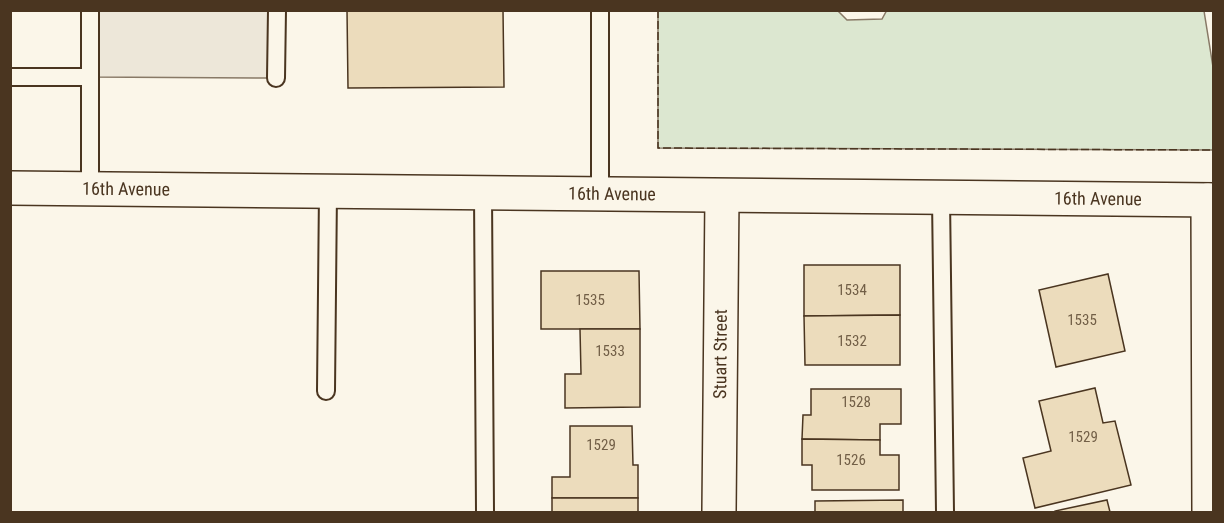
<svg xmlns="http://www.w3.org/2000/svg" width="1224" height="523" font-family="'Roboto Condensed',sans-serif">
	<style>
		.green { fill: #dce7d0; stroke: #887966; stroke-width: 1.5 }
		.parking { fill: #ede7d9; stroke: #887966; stroke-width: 1.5 }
		.building { fill: #ecdcbc; stroke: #4a3520; stroke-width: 1.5 }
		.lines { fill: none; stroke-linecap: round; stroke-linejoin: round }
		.service-casing { stroke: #4a3520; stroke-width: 20 }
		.minor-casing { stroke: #4a3520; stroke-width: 36 }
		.service { stroke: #fbf6e9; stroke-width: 16 }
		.minor { stroke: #fbf6e9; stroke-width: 33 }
		.fence { stroke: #4a3520; stroke-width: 1.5; stroke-dasharray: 8 3; stroke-linecap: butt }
		.labels { text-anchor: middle; stroke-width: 4.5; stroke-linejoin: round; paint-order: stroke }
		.number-label { font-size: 15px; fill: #725f47 }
		.street-label { font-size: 18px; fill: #4a3520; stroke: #fbf6e9 }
	</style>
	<rect width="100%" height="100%" fill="#fbf6e9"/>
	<polygon class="green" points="887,10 1204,11 1213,67 1213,150 658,148 658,11 838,11 847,20 882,19"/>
	<polygon class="parking" points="90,11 277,11 276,78 90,77"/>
	<g class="building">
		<polygon points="347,10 503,10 504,87 348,88"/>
		<polygon points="804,265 900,265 900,315 804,316"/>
		<polygon points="541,271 639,271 640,329 541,329"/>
		<polygon points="1108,274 1125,351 1056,367 1039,290"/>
		<polygon points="900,315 900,365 805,365 804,316"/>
		<polygon points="580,329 640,329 640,407 565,408 565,374 581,374"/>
		<polygon points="1095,388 1103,423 1115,421 1131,485 1035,508 1023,458 1051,451 1039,401"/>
		<polygon points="811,389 901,389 901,424 880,424 880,440 802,439 803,415 811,415"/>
		<polygon points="570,426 632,426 633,465 638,465 638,498 552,498 552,477 570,477"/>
		<polygon points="802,439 880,440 880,455 899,455 899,490 812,490 812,465 802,465"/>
		<rect x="552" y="498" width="86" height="14"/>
		<polygon points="903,500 903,512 815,512 815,501"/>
		<polygon points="1107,500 1110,512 1055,512 1055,511"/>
	</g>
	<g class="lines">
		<defs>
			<g id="service">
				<polyline points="90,10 90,189"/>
				<polyline points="600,10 600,193"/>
				<polyline points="10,77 90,77"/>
				<polyline points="276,78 277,10"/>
				<polyline points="483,192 485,512"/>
				<polyline points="941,198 945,512"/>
				<polyline points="326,391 328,191"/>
			</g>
			<g id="minor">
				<path id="s1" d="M10 188 1214 200"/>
				<polyline points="1208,200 1209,512"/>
				<path id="s2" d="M719 512 722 196"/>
			</g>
		</defs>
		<use href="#service" class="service-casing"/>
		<use href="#minor" class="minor-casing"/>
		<use href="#service" class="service"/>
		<use href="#minor" class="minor"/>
		<polyline class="fence" points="658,10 658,148 1214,150"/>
	</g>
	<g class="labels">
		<g class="number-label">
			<text x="852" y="295">1534</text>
			<text x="590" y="305">1535</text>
			<text x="1082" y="325">1535</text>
			<text x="852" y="346">1532</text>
			<text x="610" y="356">1533</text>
			<text x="856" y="407">1528</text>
			<text x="1083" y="442">1529</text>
			<text x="601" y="450">1529</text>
			<text x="851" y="465">1526</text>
		</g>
		<g class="street-label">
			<text dy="6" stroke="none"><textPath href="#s1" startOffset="116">16th Avenue</textPath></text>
			<text dy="6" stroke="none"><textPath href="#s1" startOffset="602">16th Avenue</textPath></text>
			<text dy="6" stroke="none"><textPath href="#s1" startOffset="1088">16th Avenue</textPath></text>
			<text dy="6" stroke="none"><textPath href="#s2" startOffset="158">Stuart Street</textPath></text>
		</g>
	</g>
	<rect width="1224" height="523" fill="none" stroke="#4a3520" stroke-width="24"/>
</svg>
